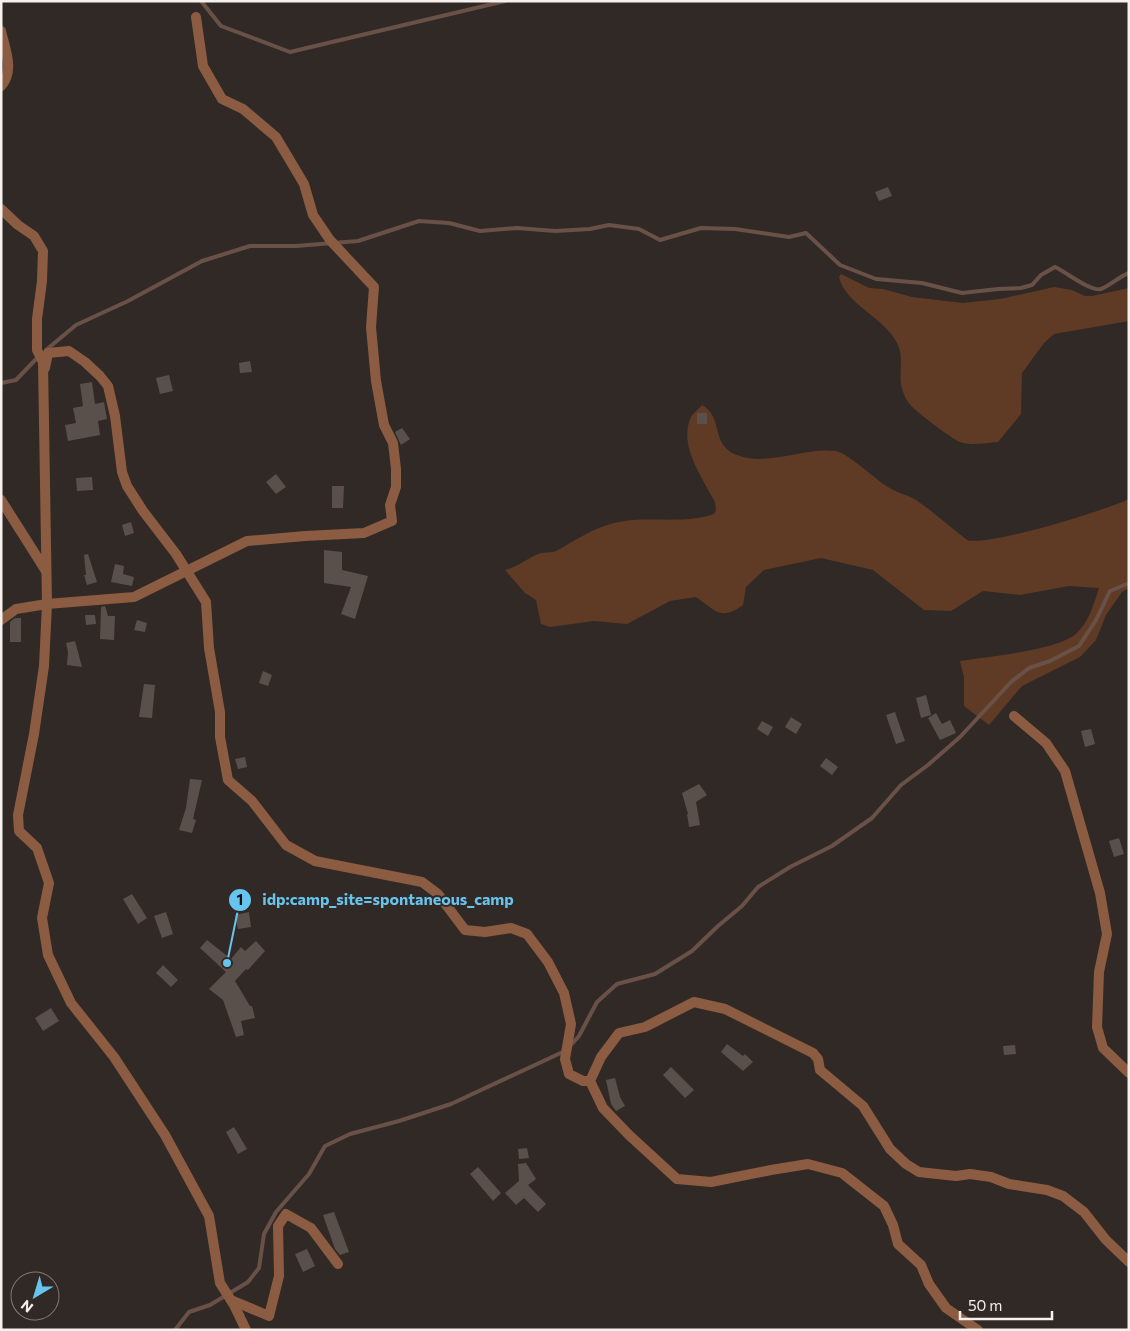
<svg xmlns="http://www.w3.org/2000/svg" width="1130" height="1331" font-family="Commissioner,sans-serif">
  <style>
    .green { fill: #5f3a25 }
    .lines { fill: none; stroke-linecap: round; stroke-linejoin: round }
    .stream { stroke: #695147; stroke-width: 4 }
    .building { fill: #59504b }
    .minor { stroke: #8b5c42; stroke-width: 10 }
    .leader { fill: none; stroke: #66c4ef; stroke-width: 2 }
    .callout-dot { fill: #66c4ef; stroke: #312925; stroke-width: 2 }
    .mark-label { font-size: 15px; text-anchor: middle; font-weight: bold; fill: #111 }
    .callout-label { font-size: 16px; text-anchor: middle; font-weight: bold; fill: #66c4ef; stroke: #312925; stroke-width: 4; stroke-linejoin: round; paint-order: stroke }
  </style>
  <rect width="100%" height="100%" fill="#312925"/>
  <g class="green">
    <path d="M841,274L869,288L883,289L912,297L963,303L1000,299L1054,287L1072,290L1085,296H1092L1129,288V321L1054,334L1044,343L1022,373L1021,414L998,442C986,443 972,446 960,442C952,439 913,410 908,402C905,398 902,390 901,384C899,370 904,356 897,343C885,318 845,304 839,277Z"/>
    <path d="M702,405C724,417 710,445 737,455C767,467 804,447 835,451C847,452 876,480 888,487C897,493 908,495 916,500C934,512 950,527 967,540C988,547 1106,510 1129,499V588L1122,592L1106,615L1096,640L1080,657L1022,686L989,725L964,706V677L960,661C986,657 1060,650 1077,633C1089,621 1094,604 1099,588L1069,586L1020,595L983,591L951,611L924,610L873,570L821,558L764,570L746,587L743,605C721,621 716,611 696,597L670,601L627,624L594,621L550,627L541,624L536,600L525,593L505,570C517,567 525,560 536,555C543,551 552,554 558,550C575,540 594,528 614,523C646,515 682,525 714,514L716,510L715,502C702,477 678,445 691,417C693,413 699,409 702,405Z"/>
  </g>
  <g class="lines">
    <g class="stream">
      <path d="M201,1L221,26L290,52L505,1"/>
      <path d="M46,350L76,325L128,301L202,261L250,246H296L358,241L419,221L449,223L480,231L517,228L555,231L590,229L609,225L639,229L660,240L701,228L735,229L789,237L806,233L840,265L876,279L922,283L962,293L998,289L1021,288L1032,285L1041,275L1055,267C1066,272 1091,292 1101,289C1108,287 1120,276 1129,273"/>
      <path d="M1,383L16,380L39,356"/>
      <path d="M570,1046L579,1036L597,1002L617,984L655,974L692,951L718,926L742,906L758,887L790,867L832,846L872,818L901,785L928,765L960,737L1011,682L1029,668L1050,661L1079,646L1096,620L1110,591L1129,583"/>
      <path d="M175,1330L189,1312L210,1305L248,1282L259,1268L264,1234L276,1212L309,1174L325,1146L350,1134L399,1121L451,1104L565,1051"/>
    </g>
  </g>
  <g class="building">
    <path d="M888,187L892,196L879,201L875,192Z"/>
    <path d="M250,361L252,372L240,373L239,363Z"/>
    <path d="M169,375L173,391L160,394L156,378Z"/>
    <path d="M92,382L95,404L104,402L107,419L98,421L100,435L68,441L65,425L76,423L73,408L83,406L80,384Z"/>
    <rect x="697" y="413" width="10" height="11"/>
    <path d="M402,428L410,439L401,445L395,432Z"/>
    <path d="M276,474L286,487L276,494L266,482Z"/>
    <path d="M92,477L93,490L77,491L76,478Z"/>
    <path d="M332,486H344L343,508H332Z"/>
    <path d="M131,522L134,533L125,536L122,525Z"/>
    <path d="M324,550L342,552V570L368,576L355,619L341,614L351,587L324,583Z"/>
    <path d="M88,554L97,582L87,585L84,575H86L84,555Z"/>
    <path d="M115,564L124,566L123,574L134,577L132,586L111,582Z"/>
    <path d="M105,606L108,616H115L114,640L100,639L101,607Z"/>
    <path d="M85,615H95L96,624L86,625Z"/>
    <path d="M15,618H21V642H10V622Z"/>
    <path d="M137,620L147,623L145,632L134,630Z"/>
    <path d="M75,641L82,667L67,665L68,652L66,643Z"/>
    <path d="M263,671L272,675L268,686L259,683Z"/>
    <path d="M144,684L155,685L152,718L139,717Z"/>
    <path d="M926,695L931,715L921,718L916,698Z"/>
    <path d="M895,712L905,741L896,744L886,715Z"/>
    <path d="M936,713L942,724L950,720L956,733L940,740L928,718Z"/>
    <path d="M791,717L802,724L796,734L785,727Z"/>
    <path d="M762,721L773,727L768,736L757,729Z"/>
    <path d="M1091,729L1095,744L1085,747L1081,731Z"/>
    <path d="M245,757L247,767L238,769L235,759Z"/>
    <path d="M826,758L838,767L832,775L820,766Z"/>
    <path d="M190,779L202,780L193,819L196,820L192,833L179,830L186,808Z"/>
    <path d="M699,784L707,795L696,802L700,825L689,827L687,814H688L682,793Z"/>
    <path d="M1119,838L1124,854L1114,857L1109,841Z"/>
    <path d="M132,894L147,918L138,924L123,899Z"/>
    <path d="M166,912L173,934L162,938L154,916Z"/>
    <path d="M249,912L251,927L238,929L235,915Z"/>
    <path d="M207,940L231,959L241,947L245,951L256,941L265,951L248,970L246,969L235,981L250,1006H252L255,1018L241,1021L244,1035L236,1037L223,1000L209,989L226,972L200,948Z"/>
    <path d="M163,965L178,980L171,987L156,973Z"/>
    <path d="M51,1008L59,1021L43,1031L35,1018Z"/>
    <path d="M727,1044L743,1056L745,1054L753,1062L743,1071L721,1052Z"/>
    <path d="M1015,1045L1016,1054L1004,1055L1003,1046Z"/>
    <path d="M671,1067L694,1090L685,1098L663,1075Z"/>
    <path d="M615,1078L620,1097L625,1106L616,1111L611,1104L606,1080Z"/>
    <path d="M234,1127L247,1149L238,1154L226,1132Z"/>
    <path d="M527,1148L529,1158L519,1159L518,1149Z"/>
    <path d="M526,1163L536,1179L528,1185L546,1204L538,1212L524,1198L516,1205L505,1193L519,1181L518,1164Z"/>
    <path d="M478,1167L501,1193L493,1201L470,1174Z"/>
    <path d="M334,1212L349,1252L340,1255L335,1249L323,1215Z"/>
    <path d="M307,1249L315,1266L303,1272L295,1254Z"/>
  </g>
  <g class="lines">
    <g class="minor">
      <path d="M1,31C5,49 15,71 1,86"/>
      <path d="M1,209L18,225L34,236L43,251L42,281L37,319V350L43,362L47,604L44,666L34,734L18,815L19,831L37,848L49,883L42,918L48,955L71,1003L114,1057L165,1135L209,1216L220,1283L234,1305L246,1330"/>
      <path d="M45,368L48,353L69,351L85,362L100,376L108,386L115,416L122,472L127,486L143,511L176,554L206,602L209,648L220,712V737L228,780L252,801L286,845L315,861L422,882L438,894L465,930L485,932L511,928L527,934L548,962L564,993L571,1024L565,1059L569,1074L583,1081H590"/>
      <path d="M1,500L46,571"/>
      <path d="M1,620L16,609L47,604L134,597L247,541L305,536L364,533L392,521L390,505L396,487V469L393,443L384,425L376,381L371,327L374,287L330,240L313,215L304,184L276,137L243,109L222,99L203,66L196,17"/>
      <path d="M1014,716L1046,743L1065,771L1100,893L1107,934L1099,972L1097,1027L1103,1048L1129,1073"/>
      <path d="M231,1300L269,1316L279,1276L278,1226L286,1214L311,1228L338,1264"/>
      <path d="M978,1330L946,1308L929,1284L921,1265L898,1244L893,1225L884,1206L842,1173L808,1164L771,1170L711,1182L677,1179L629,1135L603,1108L590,1081L601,1057L619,1033L645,1027L694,1002L725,1009L813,1053L818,1059L820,1070L863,1106L890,1149L906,1164L919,1172L956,1176L970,1174L991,1177L1009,1184L1047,1190L1063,1196L1084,1212L1106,1240L1129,1262"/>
    </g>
  </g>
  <path class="leader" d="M227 963L240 900"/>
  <g class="callout-dot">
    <circle cx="227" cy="963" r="5"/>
    <circle cx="240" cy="900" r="12"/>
  </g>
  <g class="mark-label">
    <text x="240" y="905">1</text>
  </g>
  <g class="callout-label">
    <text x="388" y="905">idp:camp_site=spontaneous_camp</text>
  </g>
  <rect width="1130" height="1331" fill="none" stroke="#f6f1ee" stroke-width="5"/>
  <g transform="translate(35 1296) rotate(218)"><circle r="24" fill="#312925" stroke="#807975"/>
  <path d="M0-4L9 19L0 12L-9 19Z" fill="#66c4ef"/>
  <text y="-8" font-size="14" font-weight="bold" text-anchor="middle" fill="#f6f1ee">N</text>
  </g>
  <path d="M960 1311v8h92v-8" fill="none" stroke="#f6f1ee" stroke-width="2.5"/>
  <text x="968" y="1311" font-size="15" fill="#f6f1ee" stroke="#312925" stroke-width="4" paint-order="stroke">50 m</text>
</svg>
